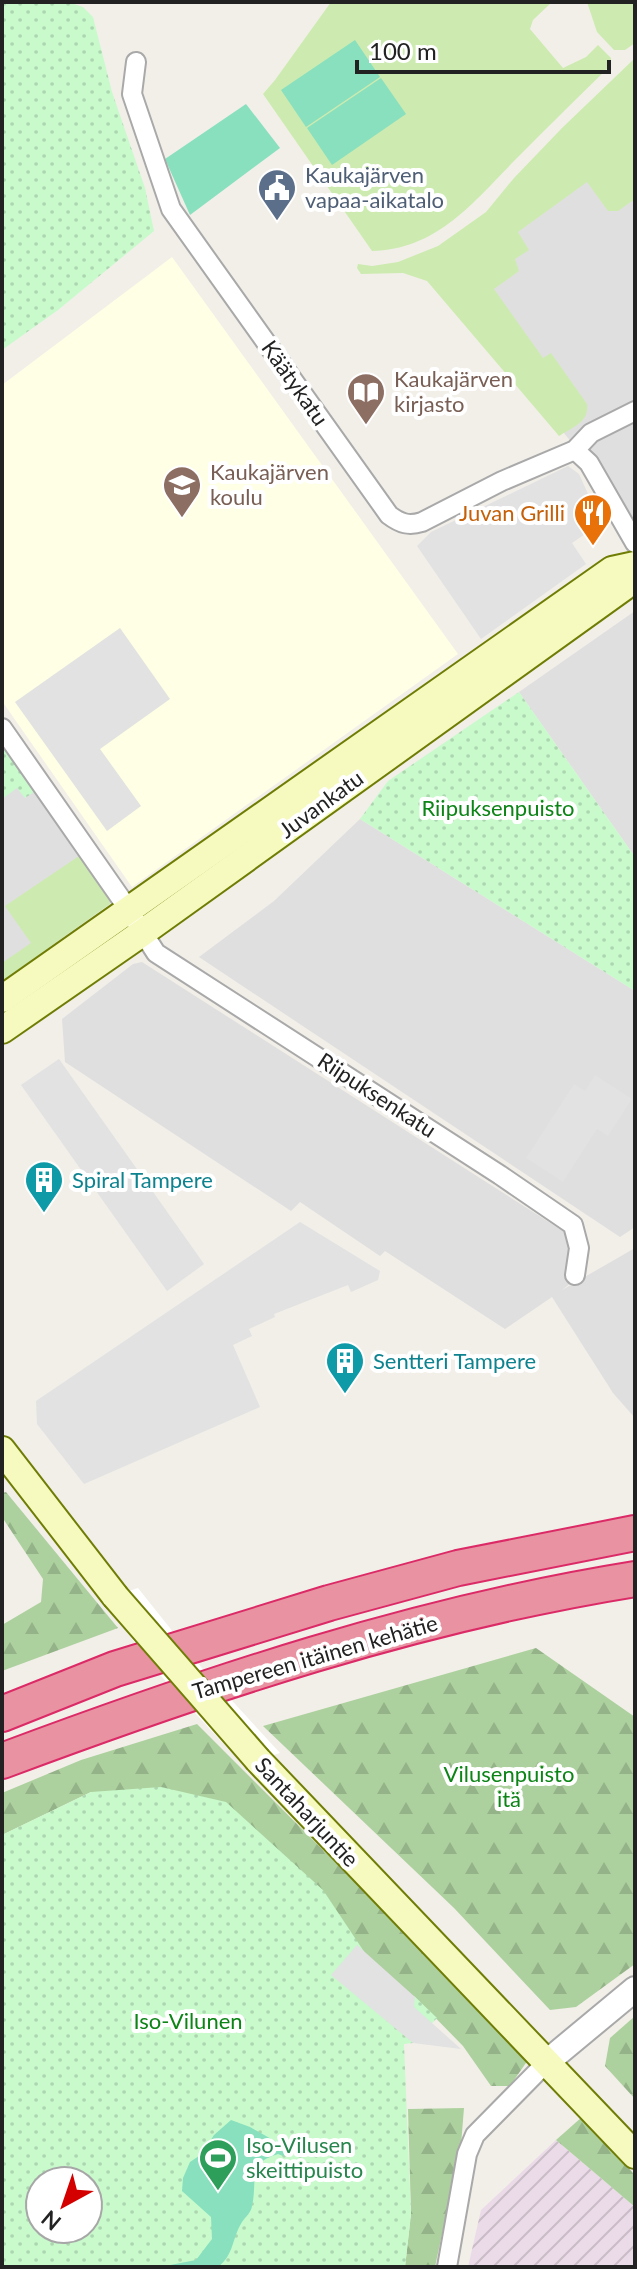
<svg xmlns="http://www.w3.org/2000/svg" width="637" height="2269" font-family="Lato,sans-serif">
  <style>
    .residential { fill: #e0dfdf }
    .industrial { fill: url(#industrial-furrows) }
    .education { fill: #ffffe5 }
    .grass { fill: #cdebb0 }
    .forest { fill: url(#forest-firs) }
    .park { fill: url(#park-dots); fill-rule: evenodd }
    .pitch { fill: #88e0be }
    .parking { fill: #e2e2e2 }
    .pier { fill: #fff }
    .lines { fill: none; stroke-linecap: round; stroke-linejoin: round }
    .minor-casing { stroke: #a9a9a9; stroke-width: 22 }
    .tertiary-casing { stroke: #a9a9a9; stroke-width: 28 }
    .secondary-casing { stroke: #707d05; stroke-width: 30 }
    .motorway-casing { stroke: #dc2a67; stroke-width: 38 }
    .minor { stroke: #fff; stroke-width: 18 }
    .tertiary { stroke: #fff; stroke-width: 24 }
    .secondary { stroke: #f7fabf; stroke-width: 26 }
    .motorway { stroke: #e892a2; stroke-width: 34 }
    .secondary-bridge-casing { stroke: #707d05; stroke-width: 30; stroke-linecap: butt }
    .secondary-bridge { stroke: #f7fabf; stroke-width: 26 }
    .labels { text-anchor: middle; stroke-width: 8; stroke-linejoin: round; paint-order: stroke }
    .service-label { font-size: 22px; fill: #4e5e75; stroke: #fff; text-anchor: start }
    .education-label { font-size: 22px; fill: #785e54; stroke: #fff; text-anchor: start }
    .street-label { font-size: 22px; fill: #222; stroke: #fff }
    .food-label { font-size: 22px; fill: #c56008; stroke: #fff; text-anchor: end }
    .park-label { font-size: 22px; fill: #0c8416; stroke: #fff }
    .culture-label { font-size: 22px; fill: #0d838f; stroke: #fff; text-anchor: start }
    .leisure-label { font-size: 22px; fill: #27864d; stroke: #fff; text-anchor: start }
  </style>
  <defs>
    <pattern id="industrial-furrows" width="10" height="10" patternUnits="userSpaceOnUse" patternTransform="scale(2)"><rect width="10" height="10" fill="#ebdbe8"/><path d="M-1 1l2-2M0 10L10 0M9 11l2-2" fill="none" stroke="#c9bcc7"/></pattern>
    <pattern id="forest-firs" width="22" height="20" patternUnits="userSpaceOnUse" patternTransform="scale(2)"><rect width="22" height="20" fill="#add19e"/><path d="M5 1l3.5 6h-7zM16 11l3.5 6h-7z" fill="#95b388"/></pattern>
    <pattern id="park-dots" width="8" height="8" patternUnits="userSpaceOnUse" patternTransform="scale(2)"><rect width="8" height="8" fill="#c8facc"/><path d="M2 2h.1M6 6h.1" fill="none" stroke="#acd6af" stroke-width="1.8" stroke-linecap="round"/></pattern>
  </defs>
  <rect width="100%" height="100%" fill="#f2efe9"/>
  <g class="residential">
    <path d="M635,138V520L488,340L479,241Z"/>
    <path d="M635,611V857L519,692Z"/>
    <path d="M2,746L112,902L2,979Z"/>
    <path d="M360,819L635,991V1227L620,1237L199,957L274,901Z"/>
    <path d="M142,962L566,1233L570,1244L572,1282L562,1290L635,1248V1418L613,1393L552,1297L505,1329L385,1251L380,1256L300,1202L291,1211L65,1062L62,1019L133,964Z"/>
  </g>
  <path class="industrial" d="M556,2140L635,2207V2267H468L481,2210Z"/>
  <path class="education" d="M172,257L458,654L132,887L2,701V385Z"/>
  <g class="grass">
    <path d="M331,2H552L533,20L530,29L563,68L586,57L598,45L611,58L610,66C579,96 548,127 518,157C474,201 439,249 372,251L263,94L275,80Z"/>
    <path d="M587,2H635V43L625,50H614L597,32Z"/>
    <path d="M635,58V199L618,211H608L587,182L518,232L529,250L515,259L519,271L494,289L543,358L551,353L587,404C590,422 571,428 559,436L427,281L403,273L361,274L357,268L358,264L372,266L398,262L438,246L486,212L514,178L562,128Z"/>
    <path d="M79,856L108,896L110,904L2,981V963L31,943L5,906Z"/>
  </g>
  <g class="forest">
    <path d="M6,1492L118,1628L2,1671V1625L41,1602L43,1579L2,1517V1493Z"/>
    <path d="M536,1648L635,1717V1964L576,2007L550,2010L454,1908L263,1726Z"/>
    <path d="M197,1724L530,2057L510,2086H491L463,2046L415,1997L91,1792L2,1835V1793L81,1760Z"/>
    <path d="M635,2016V2099L605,2066L610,2038Z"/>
    <path d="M464,2108L461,2145L435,2267H405L411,2214L408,2109Z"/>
    <path d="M582,2117L635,2175V2207L556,2140Z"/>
  </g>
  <g class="park">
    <path d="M2,2H68L83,7L93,17L112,92L145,188L154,231L58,310L2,350Z"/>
    <path d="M519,692L635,857V991L360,819L388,781Z"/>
    <path d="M2,746L34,792L25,798L17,788L2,799Z"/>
    <path d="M161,1787L226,1802L323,1890L375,1968L415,1997L437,2018L413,2043L404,2044L411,2214L405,2267H2V1835L91,1792ZM40,2181H88V2229H40Z"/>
  </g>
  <g class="pitch">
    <path d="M355,40L380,77L306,127L281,90Z"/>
    <path d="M381,78L406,114L332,165L307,128Z"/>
    <path d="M246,104L280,148L190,215L165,159Z"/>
    <path d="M231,2120L250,2127L289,2149L283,2156L278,2154C246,2163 258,2181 252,2206C251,2213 246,2216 242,2222C232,2238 234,2255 218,2267H160L196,2260L212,2239L211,2217L182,2191L183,2178L190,2162L202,2154L214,2135Z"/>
  </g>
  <g class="parking">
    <path d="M568,466L579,474L601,523L572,543L586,564L481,639L417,546L431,532Z"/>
    <path d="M120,628L170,699L100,749L141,806L107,831L15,702Z"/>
    <path d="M59,1059L204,1264L167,1291L21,1085Z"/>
    <path d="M595,1075L632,1099L608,1136L597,1129L563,1182L526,1158L574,1084L585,1091Z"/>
    <path d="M300,1222L380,1271L378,1280L351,1292L348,1285L274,1314L275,1317L249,1329L252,1336L233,1345L260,1407L84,1484L37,1424L36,1401Z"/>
    <path d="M357,1945L415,1997L414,2007L461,2049L413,2043L331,1975Z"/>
  </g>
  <path class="pier" d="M138,1588L201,1667L280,1753L243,1765L162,1677L101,1600Z"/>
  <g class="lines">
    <defs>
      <g id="minor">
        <path d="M136,62L132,94L171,209L389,515C401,524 409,526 422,522L502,481L575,450L591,433L635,411"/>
        <path d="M575,450L589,463L635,543"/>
        <path d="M2,728L122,900L156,953L500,1175L573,1225L579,1248L575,1275"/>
        <path d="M447,2267L467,2154L475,2135L547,2062"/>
      </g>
      <path id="tertiary" d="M547,2062L635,1989"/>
      <g id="secondary">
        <path d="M2,999L612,570L635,565"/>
        <path d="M2,1030L142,933L624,587L635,571"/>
        <path d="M2,1450L115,1596"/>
        <path d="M258,1760L635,2155"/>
      </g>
      <g id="motorway">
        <path d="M2,1714L115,1669L329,1603L458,1568L635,1533"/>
        <path d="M2,1761C208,1684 417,1614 635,1579"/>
      </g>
    </defs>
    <use href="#minor" class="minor-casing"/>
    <use href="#tertiary" class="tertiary-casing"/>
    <use href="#secondary" class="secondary-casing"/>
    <use href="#motorway" class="motorway-casing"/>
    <use href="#minor" class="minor"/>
    <use href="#tertiary" class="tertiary"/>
    <use href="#secondary" class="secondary"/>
    <use href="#motorway" class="motorway"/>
    <defs>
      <path id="secondary-bridge" d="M115,1596L258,1760"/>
    </defs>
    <use href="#secondary-bridge" class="secondary-bridge-casing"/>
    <use href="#secondary-bridge" class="secondary-bridge"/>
  </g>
  <defs>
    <symbol id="civic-pin" viewBox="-11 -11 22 30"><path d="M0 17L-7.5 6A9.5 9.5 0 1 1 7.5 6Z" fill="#5c6f8a" stroke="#fff"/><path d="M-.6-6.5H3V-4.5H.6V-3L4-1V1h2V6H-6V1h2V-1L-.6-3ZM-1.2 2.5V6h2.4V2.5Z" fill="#fff"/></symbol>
    <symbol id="library-pin" viewBox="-11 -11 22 30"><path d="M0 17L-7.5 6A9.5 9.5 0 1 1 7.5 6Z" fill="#8d6e63" stroke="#fff"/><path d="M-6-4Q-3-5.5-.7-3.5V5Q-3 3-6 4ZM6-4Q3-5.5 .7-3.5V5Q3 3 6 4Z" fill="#fff"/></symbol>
    <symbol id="school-pin" viewBox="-11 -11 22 30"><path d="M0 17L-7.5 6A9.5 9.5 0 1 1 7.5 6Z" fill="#8d6e63" stroke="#fff"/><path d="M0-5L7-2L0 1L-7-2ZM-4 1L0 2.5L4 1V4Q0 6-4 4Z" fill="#fff"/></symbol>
    <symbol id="restaurant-pin" viewBox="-11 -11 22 30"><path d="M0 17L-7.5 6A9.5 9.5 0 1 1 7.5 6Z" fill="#e8710a" stroke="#fff"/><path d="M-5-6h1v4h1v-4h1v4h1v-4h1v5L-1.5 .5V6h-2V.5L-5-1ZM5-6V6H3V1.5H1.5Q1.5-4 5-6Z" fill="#fff"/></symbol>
    <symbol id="building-pin" viewBox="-11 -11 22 30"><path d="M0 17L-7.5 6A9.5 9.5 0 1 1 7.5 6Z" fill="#0f9aa8" stroke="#fff"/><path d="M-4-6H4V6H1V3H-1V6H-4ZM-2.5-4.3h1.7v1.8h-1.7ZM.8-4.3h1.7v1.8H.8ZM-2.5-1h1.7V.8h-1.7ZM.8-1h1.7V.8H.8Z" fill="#fff"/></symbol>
    <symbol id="stadium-pin" viewBox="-11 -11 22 30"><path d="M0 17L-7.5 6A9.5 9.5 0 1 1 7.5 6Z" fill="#2e9e5b" stroke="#fff"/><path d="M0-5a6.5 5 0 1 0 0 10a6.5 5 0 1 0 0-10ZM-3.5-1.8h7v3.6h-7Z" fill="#fff"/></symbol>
  </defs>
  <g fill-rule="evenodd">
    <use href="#civic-pin" x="255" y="166" width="44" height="60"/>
    <use href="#library-pin" x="344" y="370" width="44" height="60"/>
    <use href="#school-pin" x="160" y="463" width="44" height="60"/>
    <use href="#restaurant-pin" x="571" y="491" width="44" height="60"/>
    <use href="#building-pin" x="22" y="1158" width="44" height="60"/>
    <use href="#building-pin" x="323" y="1339" width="44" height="60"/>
    <use href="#stadium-pin" x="196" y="2136" width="44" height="60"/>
  </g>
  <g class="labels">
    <g class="service-label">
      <text x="305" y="183">Kaukajärven<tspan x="305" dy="25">vapaa-aikatalo</tspan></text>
    </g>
    <g class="education-label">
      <text x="394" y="387">Kaukajärven<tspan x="394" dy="25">kirjasto</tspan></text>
      <text x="210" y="480">Kaukajärven<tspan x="210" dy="25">koulu</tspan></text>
    </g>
    <g class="street-label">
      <text transform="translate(295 383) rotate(55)" y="8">Käätykatu</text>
      <text transform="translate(321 804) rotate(-36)" y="8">Juvankatu</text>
      <text transform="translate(377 1095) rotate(33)" y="8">Riipuksenkatu</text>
      <text transform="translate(315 1657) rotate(-16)" y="8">Tampereen itäinen kehätie</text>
      <text transform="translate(307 1812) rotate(47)" y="8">Santaharjuntie</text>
    </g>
    <g class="food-label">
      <text x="565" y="521">Juvan Grilli</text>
    </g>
    <g class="park-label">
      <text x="498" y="816">Riipuksenpuisto</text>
      <text x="509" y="1782">Vilusenpuisto<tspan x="509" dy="25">itä</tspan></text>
      <text x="188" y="2029">Iso-Vilunen</text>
    </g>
    <g class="culture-label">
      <text x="72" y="1188">Spiral Tampere</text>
      <text x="373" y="1369">Sentteri Tampere</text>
    </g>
    <g class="leisure-label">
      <text x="246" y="2153">Iso-Vilusen<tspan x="246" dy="25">skeittipuisto</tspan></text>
    </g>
  </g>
  <rect width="637" height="2269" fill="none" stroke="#222222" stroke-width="8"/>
  <g transform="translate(64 2205) rotate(220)"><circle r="38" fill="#ffffff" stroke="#a7a7a7" stroke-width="2"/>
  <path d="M0-6L14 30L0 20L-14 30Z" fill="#d40000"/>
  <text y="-12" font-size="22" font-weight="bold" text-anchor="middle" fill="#222222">N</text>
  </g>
  <path d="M357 60v12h252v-12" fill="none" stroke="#222222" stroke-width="4"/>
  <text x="369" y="60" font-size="24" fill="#222222" stroke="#ffffff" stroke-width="6" paint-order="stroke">100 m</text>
</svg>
